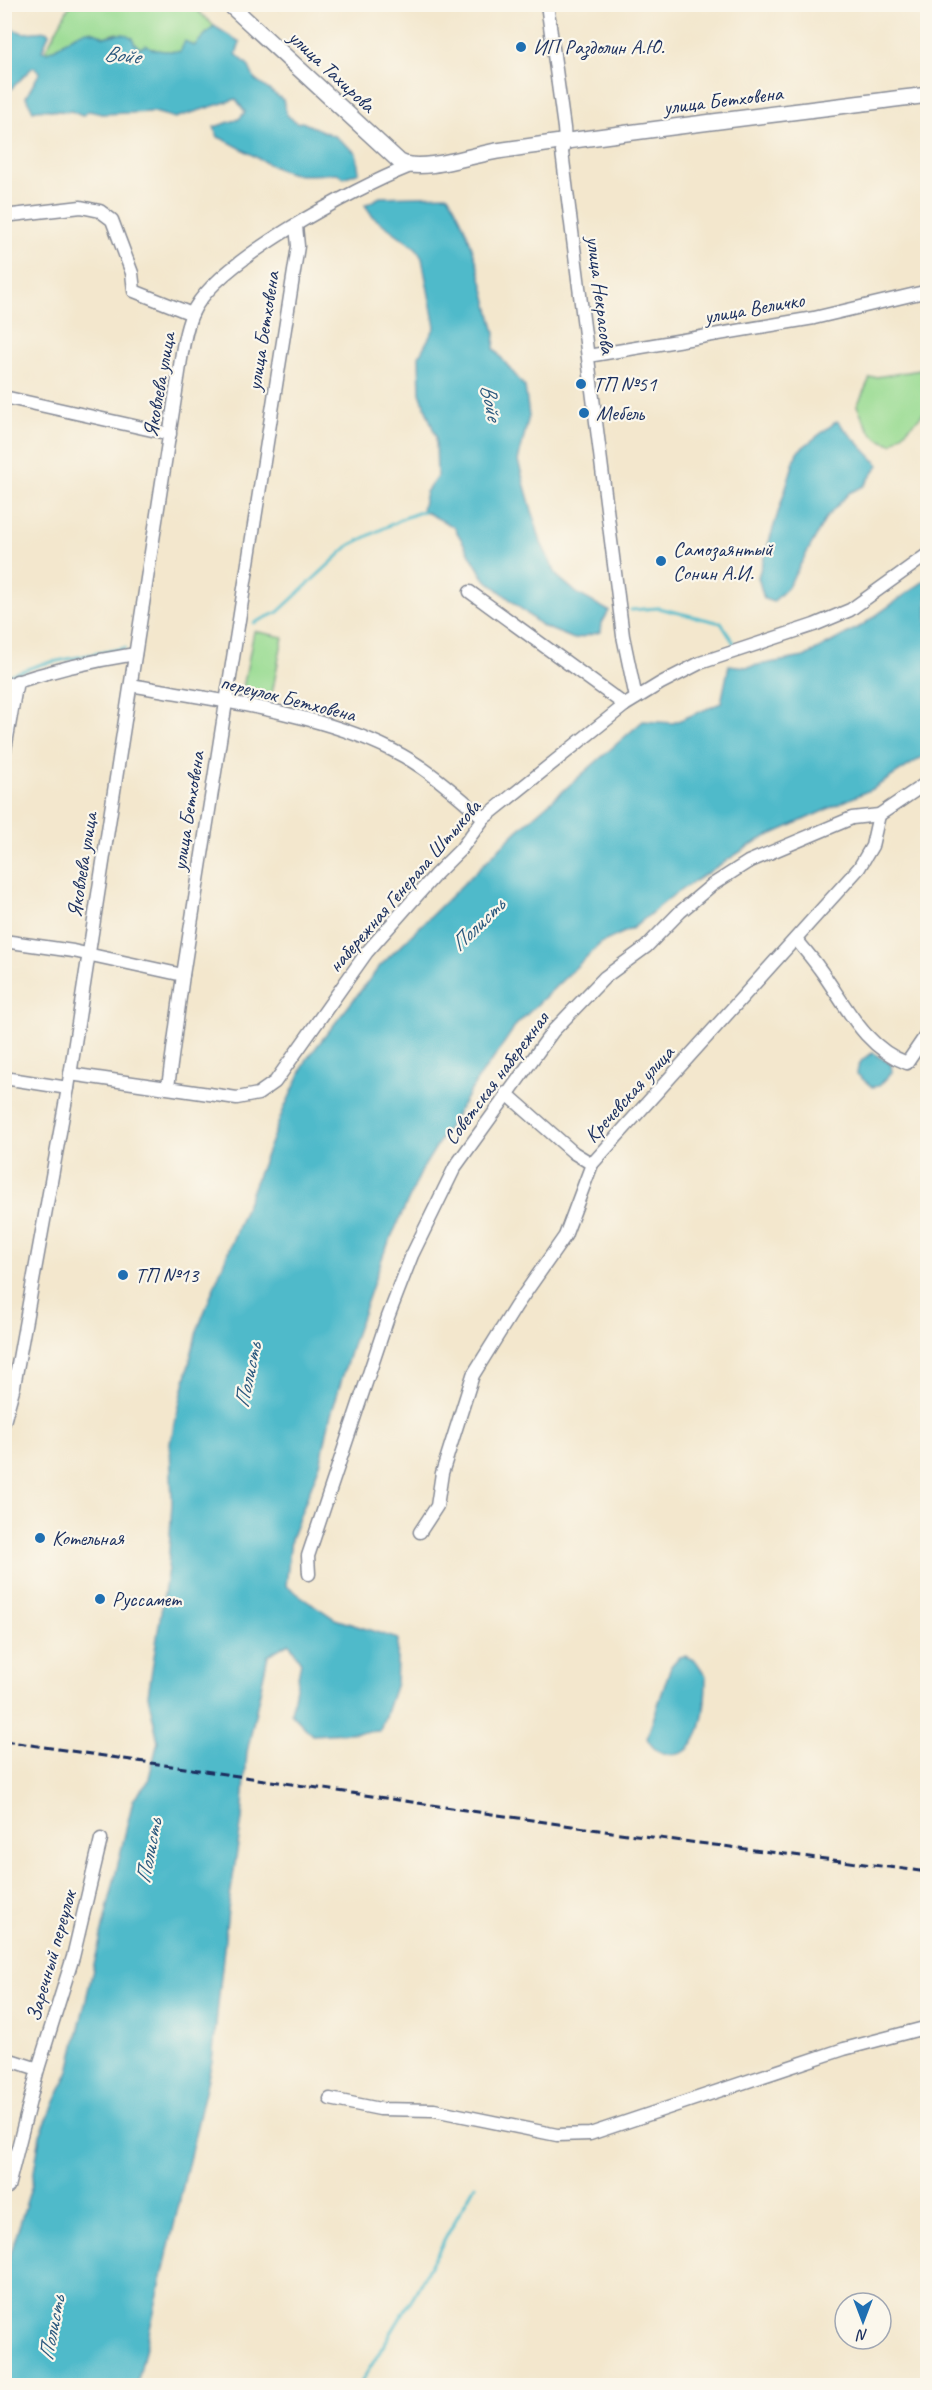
<svg xmlns="http://www.w3.org/2000/svg" width="932" height="2390" font-family="Caveat,sans-serif">
  <style>
    .green { fill: #99db92; stroke: #5a8578; stroke-width: 1.5 }
    .water { fill: #4fbaca; stroke: #357494; stroke-width: 1.5 }
    .lines { fill: none; stroke-linecap: round; stroke-linejoin: round }
    .stream { stroke: #4fbaca; stroke-width: 3 }
    .minor-casing { stroke: #878b96; stroke-width: 15 }
    .major-casing { stroke: #878b96; stroke-width: 18 }
    .minor { stroke: #fff; stroke-width: 12 }
    .major { stroke: #fff; stroke-width: 15 }
    .rail { stroke: #1b2f5e; stroke-width: 3; stroke-dasharray: 9 4.5; stroke-linecap: butt }
    .poi-dot { fill: #1f6fb2; stroke: #fbf7ec; stroke-width: 2 }
    .labels { text-anchor: middle; stroke-width: 4.5; stroke-linejoin: round; paint-order: stroke }
    .poi-label { font-size: 21px; fill: #1b2f5e; stroke: #fbf7ec; text-anchor: start }
    .street-label { font-size: 21px; fill: #1b2f5e; stroke: #fbf7ec }
    .water-label { font-size: 22px; font-style: italic; fill: #2b597e; stroke: #fbf7ec }
  </style>
  <rect width="100%" height="100%" fill="#fbf7ec"/>
  <filter id="ink" filterUnits="userSpaceOnUse"><feTurbulence type="fractalNoise" baseFrequency=".0167" numOctaves="2"/><feDisplacementMap in="SourceGraphic" scale="12" xChannelSelector="R" yChannelSelector="G"/><feConvolveMatrix kernelMatrix="1 2 1 2 8 2 1 2 1" color-interpolation-filters="sRGB"/></filter>
  <filter id="wash" filterUnits="userSpaceOnUse"><feTurbulence type="fractalNoise" baseFrequency=".008" numOctaves="4" result="noise"/><feDisplacementMap in="SourceGraphic" scale="24" xChannelSelector="R" yChannelSelector="G"/><feGaussianBlur stdDeviation="1.35" result="paint"/><feColorMatrix in="noise" values="0 0 0 0 0 0 0 0 0 0 0 0 0 0 0 0 0 1.4 0 .05"/><feComposite in="paint" operator="in"/></filter>
  <g filter="url(#wash)">
    <rect width="100%" height="100%" fill="#f3e7cd"/>
    <g class="green">
      <path d="M70,5H192L214,26L194,47L180,52L140,49L117,33L104,37C79,20 69,45 47,52L45,51Z"/>
      <path d="M927,369V410L892,444C868,438 868,427 857,406L870,378Z"/>
      <path d="M254,631L283,637L271,699L242,693Z"/>
    </g>
    <g class="water">
      <path d="M5,26L23,33L47,31L49,34L42,51L47,52C69,45 79,20 104,37C116,35 122,31 133,38L134,43L140,48L146,45C155,53 169,50 180,52L185,41L194,46L214,26L240,42L236,54L248,65L255,80L283,100L287,115L297,123L302,122L336,137L356,153L359,172L344,178L337,173C327,174 305,176 295,174C268,169 244,147 218,137L214,127L239,119L245,112L236,99L175,118L154,112L102,114L89,111L82,116L71,111C58,114 46,106 33,111L26,97L40,72L33,67L5,95Z"/>
      <path d="M448,195C474,236 483,287 495,333L494,349L525,387L529,416L518,461L541,543L557,576L578,594L609,611L602,623L601,632L574,639L542,626L484,578L454,527L422,510L426,492L437,477L436,437L420,393L419,356L435,327L422,258L416,248L373,217L365,205L380,197Z"/>
      <path d="M837,421L879,465L864,486L849,493L826,518L788,587L773,602L764,599L758,577L797,452Z"/>
      <path d="M927,579V754L874,788L757,841L676,893L633,928L601,943L516,1025L494,1058L481,1074L423,1168L384,1253L354,1339L330,1418L321,1461L291,1539L286,1586L335,1619L398,1639L396,1683L380,1731L312,1735L291,1713L301,1662L289,1643L268,1655L247,1752L242,1819L228,1910L212,2061L137,2385H5V2272L32,2184L40,2135L69,2071L133,1800L148,1782L158,1741L148,1695L168,1568L172,1502L170,1443L197,1331L283,1111L307,1059L380,966L517,831L643,721L673,723L721,703L729,665L747,667L804,657L861,626Z"/>
      <path d="M873,1053L891,1064L892,1072L879,1086L872,1087L857,1074C858,1063 862,1058 873,1053Z"/>
      <path d="M685,1656L696,1661L706,1676C706,1700 704,1761 668,1754C657,1752 652,1748 647,1738L671,1666L679,1657Z"/>
    </g>
    <g class="lines">
      <g class="stream">
        <path d="M631,610L658,608L721,623L735,645"/>
        <path d="M254,623L278,612L350,545L404,518L426,510"/>
        <path d="M4,677L42,664L125,648"/>
        <path d="M359,2386L414,2295L475,2185"/>
      </g>
    </g>
  </g>
  <g filter="url(#ink)">
    <g class="lines">
      <defs>
        <g id="minor">
          <path d="M547,4L564,128L565,141L562,152L623,636L636,698"/>
          <path d="M4,216L81,207L100,211L112,220L132,273L134,291L192,314"/>
          <path d="M588,356L814,318L924,292"/>
          <path d="M4,397L170,434"/>
          <path d="M470,592L625,705"/>
          <path d="M131,685C214,700 317,712 392,750C427,767 455,794 484,818"/>
          <path d="M4,686C48,671 90,661 135,654"/>
          <path d="M4,755L17,681"/>
          <path d="M796,939C804,949 812,958 819,968C845,1003 863,1047 907,1063L928,1032"/>
          <path d="M4,941L73,951L183,975"/>
          <path d="M70,1074L237,1098L258,1094L275,1082L367,952L436,874L461,849L484,818L625,705L661,683L700,663L814,625L850,610L928,554"/>
          <path d="M4,1078L68,1088"/>
          <path d="M168,1087L183,975L298,246L296,226"/>
          <path d="M506,1093L574,1153L592,1164"/>
          <path d="M4,1422L14,1386L68,1088L177,385C181,362 183,335 192,314C214,262 356,188 408,167"/>
          <path d="M420,1532L437,1506L442,1473L473,1375L516,1306L565,1236L592,1164L859,868L872,846L879,815"/>
          <path d="M309,1574L308,1556L388,1317L412,1255L455,1167L553,1031L605,977L646,947L680,912L712,885L748,862L852,818L879,815L928,782"/>
          <path d="M4,2058L38,2069"/>
          <path d="M330,2099L380,2109L434,2110L557,2135L590,2134L844,2049L928,2027"/>
          <path d="M8,2187L38,2069L73,1957L101,1839"/>
        </g>
        <path id="major" d="M229,4L400,162C421,173 472,155 497,151C640,130 784,113 928,95"/>
      </defs>
      <use href="#minor" class="minor-casing"/>
      <use href="#major" class="major-casing"/>
      <use href="#minor" class="minor"/>
      <use href="#major" class="major"/>
      <path class="rail" d="M4,1741L612,1832L928,1872"/>
    </g>
  </g>
  <g class="poi-dot">
    <circle cx="521" cy="47" r="6"/>
    <circle cx="581" cy="384" r="6"/>
    <circle cx="584" cy="413" r="6"/>
    <circle cx="661" cy="561" r="6"/>
    <circle cx="123" cy="1275" r="6"/>
    <circle cx="40" cy="1538" r="6"/>
    <circle cx="100" cy="1599" r="6"/>
  </g>
  <g class="labels">
    <g class="poi-label">
      <text x="533" y="54">ИП Раздолин А.Ю.</text>
      <text x="593" y="391">ТП №51</text>
      <text x="596" y="420">Мебель</text>
      <text x="673" y="556">Самозаянтый<tspan x="673" dy="24">Сонин А.И.</tspan></text>
      <text x="135" y="1282">ТП №13</text>
      <text x="52" y="1545">Котельная</text>
      <text x="112" y="1606">Руссамет</text>
    </g>
    <g class="street-label">
      <text transform="translate(332 71) rotate(43)" y="7">улица Тахирова</text>
      <text transform="translate(723 100) rotate(-7)" y="7">улица Бетховена</text>
      <text transform="translate(601 295) rotate(83)" y="7">улица Некрасова</text>
      <text transform="translate(754 308) rotate(-10)" y="7">улица Величко</text>
      <text transform="translate(263 331) rotate(-81)" y="7">улица Бетховена</text>
      <text transform="translate(159 385) rotate(-80)" y="7">Яковлева улица</text>
      <text transform="translate(288 698) rotate(14)" y="7">переулок Бетховена</text>
      <text transform="translate(188 811) rotate(-81)" y="7">улица Бетховена</text>
      <text transform="translate(82 865) rotate(-81)" y="7">Яковлева улица</text>
      <text transform="translate(404 886) rotate(-49)" y="7">набережная Генерала Штыкова</text>
      <text transform="translate(496 1078) rotate(-53)" y="7">Советская набережная</text>
      <text transform="translate(629 1094) rotate(-48)" y="7">Кречевская улица</text>
      <text transform="translate(51 1956) rotate(-74)" y="7">Заречный переулок</text>
    </g>
    <g class="water-label">
      <text transform="translate(122 54) rotate(6)" y="8">Войе</text>
      <text transform="translate(492 402) rotate(79)" y="8">Войе</text>
      <text transform="translate(477 924) rotate(-44)" y="8">Полисть</text>
      <text transform="translate(247 1375) rotate(-78)" y="8">Полисть</text>
      <text transform="translate(148 1851) rotate(-79)" y="8">Полисть</text>
      <text transform="translate(51 2328) rotate(-79)" y="8">Полисть</text>
    </g>
  </g>
  <rect width="932" height="2390" fill="none" stroke="#fbf7ec" stroke-width="24"/>
  <g transform="translate(863 2321) rotate(180)"><circle r="28" fill="#fbf7ec" stroke="#a1a7b3" stroke-width="1.5"/>
  <path d="M0-4.5L10 22L0 15L-10 22Z" fill="#1f6fb2"/>
  <text y="-9" font-size="16" font-weight="bold" text-anchor="middle" fill="#1b2f5e">N</text>
  </g>
</svg>
